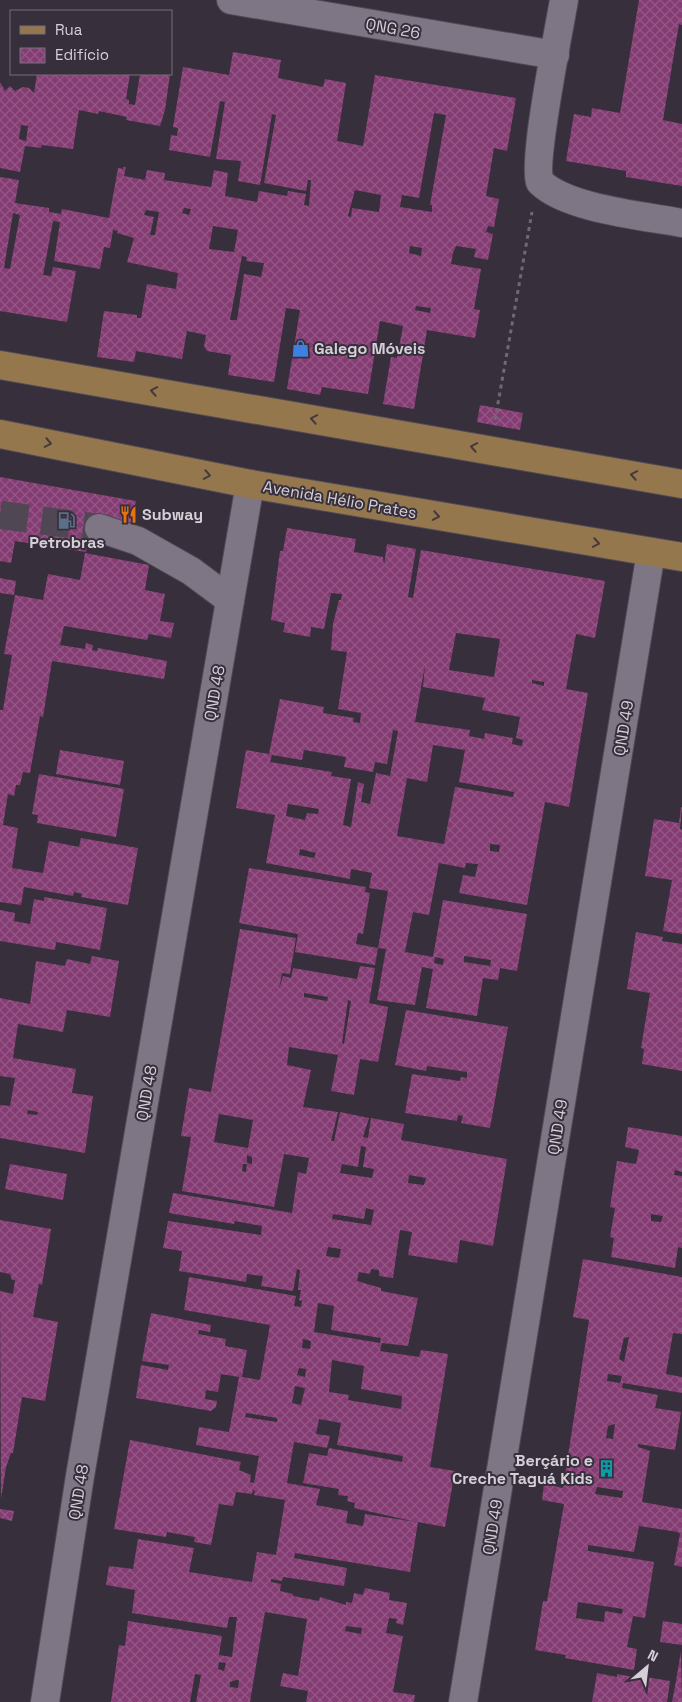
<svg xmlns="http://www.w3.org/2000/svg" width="682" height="1702" font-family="'Space Grotesk',sans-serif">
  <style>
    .building { fill: url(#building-cross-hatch); fill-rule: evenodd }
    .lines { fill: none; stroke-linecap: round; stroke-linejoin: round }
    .minor-tunnel { stroke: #4f4753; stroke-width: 28; stroke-dasharray: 28 14; stroke-linecap: butt }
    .minor-casing { stroke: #514b56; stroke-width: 30 }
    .major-casing { stroke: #514b56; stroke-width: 30 }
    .path { stroke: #6f6974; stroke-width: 3; stroke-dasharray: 4 4; stroke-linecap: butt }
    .minor { stroke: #7e7684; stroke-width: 28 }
    .major { stroke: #95774d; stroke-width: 28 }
    .oneway { stroke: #453a3f }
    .labels { text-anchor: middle; stroke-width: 4; stroke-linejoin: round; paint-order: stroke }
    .street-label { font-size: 16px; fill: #d5d0d8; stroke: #372f3c }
    .poi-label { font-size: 16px; font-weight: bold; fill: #d5d0d8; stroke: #372f3c; text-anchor: start }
  </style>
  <defs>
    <pattern id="building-cross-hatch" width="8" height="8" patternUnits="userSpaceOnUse" patternTransform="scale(1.25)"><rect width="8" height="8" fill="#843c73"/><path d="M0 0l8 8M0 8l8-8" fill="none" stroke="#945786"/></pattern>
  </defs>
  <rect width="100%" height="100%" fill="#372f3c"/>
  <g class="building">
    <path d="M639,0H682V25L679,24L663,120L682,124V186L626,177V171L566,161L574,114L591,117L592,108L620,113Z"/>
    <path d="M233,52L281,60L278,78L323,87L325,79L346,83L337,141L363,146L375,75L516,98L507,151L494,148L486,196L499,199L494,227L488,226L486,232L493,234L488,260L474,257L476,249L456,246L453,253L451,264L481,269L474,309L480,310L475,338L427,330L414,409L383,404L391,357L397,358L403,326L380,321L368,394L322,387L320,395L287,389L300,310L286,308L274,382L228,375L231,355L207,351L204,346L206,335L187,331L182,359L136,351L134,362L97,357L104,311L137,315V318H141L147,284L176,289L178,273L127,262L134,238L117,233L118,231L113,230L110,248L104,247L100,269L54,261L60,222L53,221L43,275L51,276L53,267L76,271L67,322L0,311V177L19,180L15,203L49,208V212L61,214L62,209L109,218L118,168L123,169V167H126L124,176L145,180L147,170L165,173L164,180L211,187L214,170L228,173L225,196L257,202L259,191L287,196L288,191L306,194L304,205L309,206L311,180H308L306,191L264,183L276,115L272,114L260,185L238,181L241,161L216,159L225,102L220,101L210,157L169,150L171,135L177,136L178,128L173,127L183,67L229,75ZM434,113L446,115L430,205H432V212L400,207L402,195L419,198ZM355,190L381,195L379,212L352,208L351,217L348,216ZM184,208L191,209L189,215L182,213ZM146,210L159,212L155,235H150L154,217L144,215ZM13,213L20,215L10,269L4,268ZM213,226L238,230L234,252L209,249ZM410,246L422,248L421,256L409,253ZM242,256L247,257L246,261L264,263L261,277L244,274L237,320H230ZM416,306L431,308L430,313L415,310Z"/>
    <path d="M37,74H130L126,99L129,100V104L135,105L140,74H170L165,110L160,126L126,120L127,117L99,111L98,114L79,110L73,149L42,145L41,148L25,146L20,172L0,168V82L5,91L10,86L15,91L23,87L29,88L34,93ZM21,125L28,126L26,141L19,139Z"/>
    <path d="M480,405L523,413L520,430L477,422Z"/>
    <path d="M0,477L136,501L129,547L88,540L86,552L15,541L11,563L0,561Z"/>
    <path d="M287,528L356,539L354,552L383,557L384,565L387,544L416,549L408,597L413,598L421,550L605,581L595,638L576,634L566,689L588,693L569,807L545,802L527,905L459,893L463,875L475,877L478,864L466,863L465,868L439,863L429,915L413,912L405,952L433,957L443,900L527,914L517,971L500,968L498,980L483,978L477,1016L426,1008L433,969L422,967L415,1005L377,1000L386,949L378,948L388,891L369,888L372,873L351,869L350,879L266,863L275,815L236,808L246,750L269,754L280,699L324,707L323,713L354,718L353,722L360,723L361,713L338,709L347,652L331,650L333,624L339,600H341L342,594L331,593L324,629L311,627L310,637L283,632L285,623L271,620L280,551H283ZM456,633L500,639L494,677L449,670ZM425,665L423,687L485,698L482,710L520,717L516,738L523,740L522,746L512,744L513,738L485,733L484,739L469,736L470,730L415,722ZM532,680L544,682V686L532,683ZM393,730L398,731L390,776L376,773L370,804L361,802L364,784L358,782L351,827L343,825L351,779L331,776L332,772L270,762L272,755L302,760L304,750L346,757L344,767L373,772L375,762L387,764ZM433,745L465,750L459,782L514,792L513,797L455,787L444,844L397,836L407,778L427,782ZM288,804L319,809L318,814L307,813L305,820L286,816ZM490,844L500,845L499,852L490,851ZM300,849L316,853L314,858L299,855ZM464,956L491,960L490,966L464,962ZM435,957L444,959L443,965L434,963Z"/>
    <path d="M85,553L149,565L145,590L165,594L160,621L174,623L171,638L149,634L147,640L64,626L60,645L85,649L86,643L93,645L92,650L97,651L98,648L167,661L164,679L52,661L43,717L40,716L30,773L23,772L20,785H16L14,796L8,794L3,825L18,828L12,868L43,873L49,841L79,847L81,838L138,848L128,905L81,897L82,894L74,892L73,896L24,887L21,905L0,902V710H3L12,655L4,654L15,595L43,600L48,574L80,580Z"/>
    <path d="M0,578L16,581L14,595L0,593Z"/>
    <path d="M60,750L124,761L120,785L56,774Z"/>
    <path d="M39,774L124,789L116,837L37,823L38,815L32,814Z"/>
    <path d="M681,807H682L680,829L682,830V934L663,931L672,880L645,876L654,819L679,823Z"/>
    <path d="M249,868L366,887L365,892L370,893L363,934L358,933L356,944L378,948L375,965L295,952L298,934L239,923Z"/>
    <path d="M44,897L107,908L100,950L56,942L55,950L0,941V910L15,913L14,921L30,924L34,899L44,901Z"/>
    <path d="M240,929L296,938L290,974L282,973L279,989L283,976L291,978L293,968L357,979L360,966L375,968L369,1003L388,1007L386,1020L378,1062L360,1059L354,1095L331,1091L338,1055L289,1047L287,1065L311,1070L303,1107L338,1112L331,1141H334L340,1112L369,1118L363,1137L368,1138L371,1118L404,1124L401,1140L507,1159L493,1246L460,1240L457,1263L408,1255L412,1232L400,1230L393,1278L379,1276V1270L371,1269L370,1274L359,1272L357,1281L381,1288V1291L418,1298L408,1346L382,1343L380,1351L419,1357L421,1350L448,1354L430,1467L455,1471L445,1527L418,1522L410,1572L295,1553L294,1558L347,1568L344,1586L283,1577L282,1581L271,1579V1582L281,1584L280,1591L293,1594V1596L319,1601L320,1597L346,1605V1602L352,1603L354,1593L363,1595L365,1588L390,1593L389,1600L407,1603L403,1625L396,1623L397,1619L389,1618L386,1633L403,1636L393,1692L415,1695L414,1702H306L308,1691L280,1686L283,1673L298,1676L307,1619L265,1612L250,1702H196L201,1675L195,1674L190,1702H111L119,1645L125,1646L128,1621L222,1636L219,1655L232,1657L237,1617H229L227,1628L132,1613L135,1590L106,1585L109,1566L133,1569L138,1539L194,1548L189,1572L252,1582L257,1552L276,1555L285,1500L254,1495L255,1491L253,1490L252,1494L236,1492L233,1506L219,1504L211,1545L194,1542L195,1537L167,1532L166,1537L114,1529L130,1440L241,1462L239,1470L251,1475L250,1482L254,1483L259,1456L196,1445L199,1427L229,1432L239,1377L221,1374L218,1392L206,1390L205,1399L217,1401L216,1407L211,1411L136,1398L141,1365L168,1370L169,1365L142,1361L151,1313L211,1325L210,1332L199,1330L198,1334L226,1339L225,1346L247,1350L242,1377L260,1380L270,1325L184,1310L189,1277L296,1296L294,1306L301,1307L302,1301L299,1300L301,1290H298L300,1270L297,1269L293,1291L261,1286L263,1276L247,1274L246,1282L179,1271L182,1251L163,1248L168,1221L261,1235L262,1226L235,1221L234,1224L169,1213L173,1193L292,1213L298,1172L306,1174L309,1158L284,1154L274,1207L182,1191L191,1137L181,1136L189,1088L211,1092ZM304,993L328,997L327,1001L304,997ZM348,1000L351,1001L344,1044L342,1043ZM219,1114L253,1120L248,1148L214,1142ZM361,1146L366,1147L363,1167L374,1169L372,1178L340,1173L342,1164L358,1167ZM247,1155L252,1157V1164L247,1163L246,1172L242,1171L243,1164H247ZM409,1175L426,1178L424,1185L408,1183ZM366,1208L374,1210L371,1225L332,1219L333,1214L364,1219ZM328,1247L341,1249L339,1258L326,1256ZM318,1303L334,1306L331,1330L381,1338L380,1343L314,1332ZM303,1339L311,1341L310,1349L302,1348ZM332,1360L364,1366L361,1389L402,1396L401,1409L348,1400L349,1395L329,1392ZM299,1368L306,1369L305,1377L297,1375ZM295,1386L305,1388L301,1405L292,1403ZM246,1413L277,1418V1422L245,1417ZM319,1419L341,1423L337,1445L403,1456L402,1462L329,1448L327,1456L309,1453L303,1483L339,1489L338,1495L348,1496L347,1501L355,1503L354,1508L416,1522L365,1514L363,1526L346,1523L348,1511L316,1505L320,1489L287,1483L294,1442L327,1448L330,1436L316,1434ZM346,1626L362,1628L361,1634L345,1631ZM219,1662L226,1663L224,1671L218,1669ZM236,1680H239L238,1688L230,1687V1682Z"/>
    <path d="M636,932L663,937L662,941L682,944V1071L642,1064L644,1049L641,1048L650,993L627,989Z"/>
    <path d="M92,956L119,961L110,1017L67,1010L63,1032L18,1024L13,1058L76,1069L72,1093L93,1096L85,1153L0,1138V1105L10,1106L15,1078L0,1076V998L30,1004L36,961L65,966L67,959L90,964ZM28,1110L38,1112L37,1115L27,1114Z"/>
    <path d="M406,1010L508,1027L490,1128L461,1123L463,1116L458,1115L457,1121L405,1113L412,1074L460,1081L461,1077L467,1078V1072L427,1066L426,1071L395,1065Z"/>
    <path d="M628,1127L682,1136V1172L675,1170L674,1175L682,1176V1248L678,1247L675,1268L611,1257L614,1238L610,1237L615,1208L610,1207L617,1161L636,1164L639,1150L625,1147ZM651,1214L663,1216L661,1222L651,1221Z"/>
    <path d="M10,1164L67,1174L63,1200L5,1189Z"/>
    <path d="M0,1220L51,1229L42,1285L39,1284L33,1317L58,1322L45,1401L22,1397L13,1453H11L6,1467L1,1499L0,1291L13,1294L15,1280H12L10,1274L0,1272Z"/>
    <path d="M583,1259L682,1277V1334L673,1333L666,1374L682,1377V1393L623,1383L622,1388L658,1395L655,1408L681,1412L675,1450L638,1444V1447L650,1451L642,1502L682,1509V1567L674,1565L680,1534L678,1532L639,1526L634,1552L588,1545V1551L654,1562L645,1618L633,1616L627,1647L637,1649L634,1670L565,1658L566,1655L535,1650L543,1601H547L564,1504L542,1500L544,1484L563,1488L589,1320L573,1317ZM629,1337L624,1362L619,1359L624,1338ZM608,1374L622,1376L620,1383L607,1381ZM615,1424L613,1439L606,1438L608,1426ZM597,1487L623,1491L622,1498L595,1494ZM578,1602L623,1609L622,1614L605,1611L604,1622L576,1618Z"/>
    <path d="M0,1509L14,1511L12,1521L0,1518Z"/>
    <path d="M663,1621L682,1624V1645L660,1642Z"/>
    <path d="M681,1651L682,1702H672L676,1681Z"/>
    <path d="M597,1673L617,1677V1674L633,1677L634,1675L670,1681L667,1702H592Z"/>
  </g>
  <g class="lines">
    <path class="minor-tunnel" d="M0,515L99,528"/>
    <defs>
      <g id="minor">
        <path d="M231,0L555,55"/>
        <path d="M564,0C559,30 532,163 540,182C567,209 645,216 682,223"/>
        <path d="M99,528L138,541L191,571L230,600"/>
        <path d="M45,1702L80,1476L250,484"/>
        <path d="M463,1702L651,552"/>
      </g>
      <g id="major">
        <path d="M0,365L682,484"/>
        <path d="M0,434L250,484L682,557"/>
      </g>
    </defs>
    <use href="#minor" class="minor-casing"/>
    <use href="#major" class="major-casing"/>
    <path class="path" d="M495,420L532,212"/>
    <use href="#minor" class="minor"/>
    <use href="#major" class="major"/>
  </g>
  <defs><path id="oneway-chevron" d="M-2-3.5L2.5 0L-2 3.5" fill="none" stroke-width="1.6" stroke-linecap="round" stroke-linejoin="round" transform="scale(1.25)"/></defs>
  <g class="oneway">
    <use href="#oneway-chevron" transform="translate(154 391) rotate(-170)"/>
    <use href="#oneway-chevron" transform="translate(314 419) rotate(-170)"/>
    <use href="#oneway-chevron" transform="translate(48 443) rotate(11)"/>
    <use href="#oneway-chevron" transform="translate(474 447) rotate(-170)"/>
    <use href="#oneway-chevron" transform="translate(207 475) rotate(11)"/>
    <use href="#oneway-chevron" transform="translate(634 475) rotate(-170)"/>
    <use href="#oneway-chevron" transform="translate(436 516) rotate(10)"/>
    <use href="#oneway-chevron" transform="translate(596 543) rotate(10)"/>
  </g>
  <defs>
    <symbol id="shop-bare" viewBox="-9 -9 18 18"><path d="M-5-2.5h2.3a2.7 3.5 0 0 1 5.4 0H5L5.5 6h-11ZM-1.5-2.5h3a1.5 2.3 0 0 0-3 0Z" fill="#3f7fe0" stroke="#372f3c" stroke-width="2.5" paint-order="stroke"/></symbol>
    <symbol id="restaurant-bare" viewBox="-9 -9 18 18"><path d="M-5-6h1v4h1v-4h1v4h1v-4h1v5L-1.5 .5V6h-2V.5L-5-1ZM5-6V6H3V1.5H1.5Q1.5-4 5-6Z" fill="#e8710a" stroke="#372f3c" stroke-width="2.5" paint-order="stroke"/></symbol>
    <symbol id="fuel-bare" viewBox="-9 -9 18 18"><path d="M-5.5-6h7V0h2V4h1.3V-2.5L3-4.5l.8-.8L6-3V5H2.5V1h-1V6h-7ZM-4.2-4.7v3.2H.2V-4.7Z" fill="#5c6f8a" stroke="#372f3c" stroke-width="2.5" paint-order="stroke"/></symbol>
    <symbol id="building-bare" viewBox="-9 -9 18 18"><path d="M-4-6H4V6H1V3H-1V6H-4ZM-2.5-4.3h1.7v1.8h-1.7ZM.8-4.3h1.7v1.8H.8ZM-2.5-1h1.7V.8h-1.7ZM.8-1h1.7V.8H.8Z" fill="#0f9aa8" stroke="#372f3c" stroke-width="2.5" paint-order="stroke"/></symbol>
  </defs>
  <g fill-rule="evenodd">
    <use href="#shop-bare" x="288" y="336" width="25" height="25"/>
    <use href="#restaurant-bare" x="116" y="502" width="25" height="25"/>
    <use href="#fuel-bare" x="54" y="508" width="25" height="25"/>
    <use href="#building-bare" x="594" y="1456" width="25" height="25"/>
  </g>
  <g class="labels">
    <g class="street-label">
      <text transform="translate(393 28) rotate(10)" y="6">QNG 26</text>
      <text transform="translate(340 499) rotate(10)" y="6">Avenida Hélio Prates</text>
      <text transform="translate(214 693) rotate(-80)" y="6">QND 48</text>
      <text transform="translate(623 728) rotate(-81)" y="6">QND 49</text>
      <text transform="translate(146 1093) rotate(-80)" y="6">QND 48</text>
      <text transform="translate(557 1127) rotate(-81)" y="6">QND 49</text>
      <text transform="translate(78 1492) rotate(-81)" y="6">QND 48</text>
      <text transform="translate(492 1527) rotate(-81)" y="6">QND 49</text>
    </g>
    <g class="poi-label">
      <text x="314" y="354">Galego Móveis</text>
      <text x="142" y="520">Subway</text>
      <text x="67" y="548" text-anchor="middle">Petrobras</text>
      <text x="593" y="1466" text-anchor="end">Berçário e<tspan x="593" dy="18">Creche Taguá Kids</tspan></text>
    </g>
  </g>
  <rect x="10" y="10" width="162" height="65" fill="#372f3c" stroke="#766f7a"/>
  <rect x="20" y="26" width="25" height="8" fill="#95774d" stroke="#766f7a"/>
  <text x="55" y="35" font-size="15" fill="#d5d0d8">Rua</text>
  <rect x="20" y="48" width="25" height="15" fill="url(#building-cross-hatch)" stroke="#766f7a"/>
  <text x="55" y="60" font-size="15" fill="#d5d0d8">Edifício</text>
  <g transform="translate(647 1667) rotate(28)" stroke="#372f3c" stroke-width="4" paint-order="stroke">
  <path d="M0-4L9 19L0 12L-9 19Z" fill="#d5d0d8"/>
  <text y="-8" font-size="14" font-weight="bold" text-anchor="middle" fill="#d5d0d8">N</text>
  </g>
</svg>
